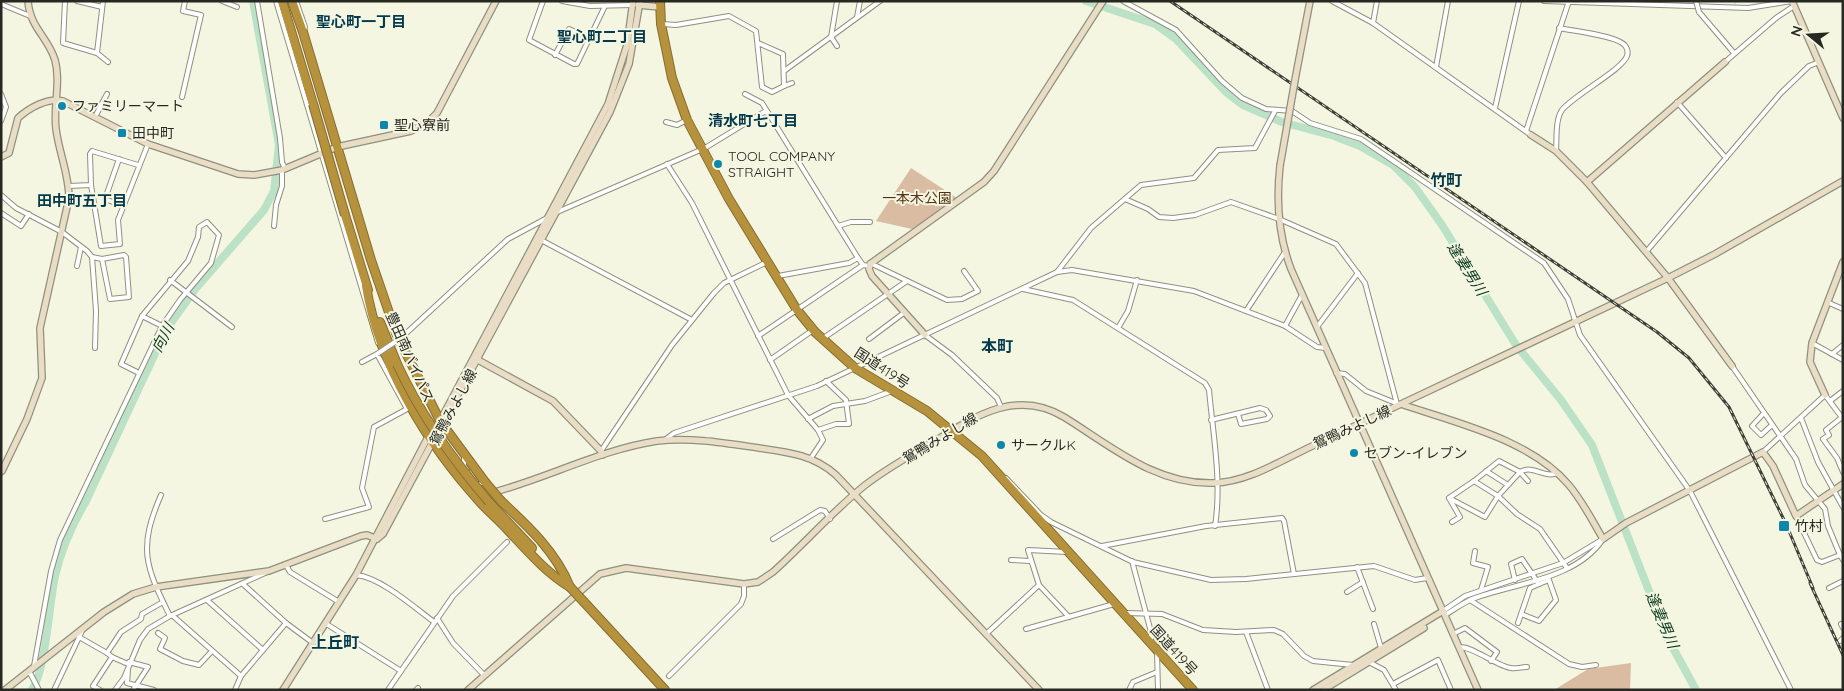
<svg xmlns="http://www.w3.org/2000/svg" width="1844" height="691" font-family="Quicksand,'Noto Sans JP',sans-serif">
  <style>
    .green { fill: #dabca3 }
    .lines { fill: none; stroke-linecap: round; stroke-linejoin: round }
    .stream { stroke: #bbe1c7; stroke-width: 1 }
    .river { stroke: #bbe1c7; stroke-width: 8 }
    .street-casing { stroke: #8f907e; stroke-width: 6 }
    .secondary-casing { stroke: #8f907e; stroke-width: 8 }
    .highway-casing { stroke: #856d33; stroke-width: 10 }
    .street { stroke: #fff; stroke-width: 4 }
    .secondary { stroke: #e9dec5; stroke-width: 5.5 }
    .highway { stroke: #b7923d; stroke-width: 8 }
    .rail-casing { stroke: #3e3f37; stroke-width: 3 }
    .rail { stroke: #f5f6e2; stroke-width: 1; stroke-dasharray: 4; stroke-linecap: butt }
    .street-bridge-casing { stroke: #8f907e; stroke-width: 6; stroke-linecap: butt }
    .secondary-bridge-casing { stroke: #8f907e; stroke-width: 8; stroke-linecap: butt }
    .highway-bridge-casing { stroke: #856d33; stroke-width: 10; stroke-linecap: butt }
    .street-bridge { stroke: #fff; stroke-width: 4 }
    .secondary-bridge { stroke: #e9dec5; stroke-width: 5.5 }
    .highway-bridge { stroke: #b7923d; stroke-width: 8 }
    .poi-dot { fill: #0e87ab; stroke: #f5f6e2; stroke-width: 2 }
    .labels { text-anchor: middle; stroke-width: 4; stroke-linejoin: round; paint-order: stroke }
    .poi-label { font-size: 14px; fill: #272821; stroke: #f5f6e2; text-anchor: start }
    .park-label { font-size: 14px; fill: #543211; stroke: #f5f6e2 }
    .street-label { font-size: 14px; fill: #272821; stroke: #f5f6e2 }
    .neighbourhood-label { font-size: 15px; font-weight: bold; fill: #043b4c; stroke: #f5f6e2 }
    .water-label { font-size: 15px; font-style: italic; fill: #0b3a21; stroke: #f5f6e2 }
    .quarter-label { font-size: 16px; font-weight: bold; fill: #043b4c; stroke: #f5f6e2 }
  </style>
  <rect width="100%" height="100%" fill="#f5f6e2"/>
  <g class="green">
    <path d="M911,168L957,198L912,229L876,221Z"/>
    <path d="M1631,663L1630,690H1554L1588,669Z"/>
  </g>
  <g class="lines">
    <path class="stream" d="M1735,1V5"/>
    <g class="river">
      <path d="M1086,1L1155,24L1176,39L1226,92L1243,105L1282,122L1334,136L1360,146L1393,165L1415,187L1442,225L1516,345L1561,400L1592,445L1667,637L1696,690"/>
      <path d="M32,690C46,669 49,604 55,576C61,549 72,525 86,501L166,330L196,288L264,210L274,191L279,145L253,1"/>
    </g>
    <defs>
      <g id="street">
        <path d="M65,1L63,43L97,53L108,62"/>
        <path d="M77,1L102,7"/>
        <path d="M222,1L237,7"/>
        <path d="M257,1L280,138L282,162L285,169"/>
        <path d="M276,1L378,343"/>
        <path d="M296,1L305,27L304,30"/>
        <path d="M543,1L529,40L574,64H577L605,6"/>
        <path d="M562,1L590,6L633,5"/>
        <path d="M1123,1L1176,30L1222,81L1242,98L1266,109L1292,111L1310,123L1361,139L1544,263L1568,299L1580,335L1690,491L1791,690"/>
        <path d="M1332,1L1373,23L1531,135"/>
        <path d="M1544,1L1748,8L1792,1"/>
        <path d="M1,4L30,16"/>
        <path d="M1699,12L1734,53"/>
        <path d="M857,17L860,1"/>
        <path d="M1373,23L1377,1"/>
        <path d="M662,24L676,25L729,16L756,31L762,87L772,92L784,86L783,54L758,43"/>
        <path d="M837,46L831,37L837,1"/>
        <path d="M97,53L103,1"/>
        <path d="M555,55L569,29L590,39"/>
        <path d="M1725,62L1776,18L1794,6"/>
        <path d="M1436,67L1448,1"/>
        <path d="M784,71L880,1"/>
        <path d="M784,86L792,83"/>
        <path d="M1,94L6,107L1,121"/>
        <path d="M745,94L762,103L858,258L863,265L869,266"/>
        <path d="M182,97L201,15L183,11L185,1"/>
        <path d="M1677,102L1726,158"/>
        <path d="M1495,108L1519,1"/>
        <path d="M95,117L107,94"/>
        <path d="M666,122L677,125L687,120"/>
        <path d="M1526,131L1569,1"/>
        <path d="M1556,151C1557,139 1555,120 1562,110C1574,95 1622,70 1627,56C1629,51 1626,45 1622,43C1611,35 1573,31 1559,28"/>
        <path d="M119,159L105,199L123,206"/>
        <path d="M667,164L692,203L788,395L818,430L823,440L811,458"/>
        <path d="M91,185L101,246L120,244L118,220L148,144"/>
        <path d="M69,186L91,185L90,154L92,151L138,165"/>
        <path d="M1,195L16,208L62,232L87,251L92,257L102,259L110,299L129,297L126,257L124,255L102,259"/>
        <path d="M1125,199L1148,209L1159,217L1173,218L1195,215L1231,202L1279,219L1336,244L1365,283L1397,404"/>
        <path d="M1,213L21,226L29,214"/>
        <path d="M555,213L705,148L764,112L768,113"/>
        <path d="M274,226L276,205L282,186V170"/>
        <path d="M838,226L851,222H870"/>
        <path d="M541,240L692,320"/>
        <path d="M1646,252L1781,93L1809,66L1819,62"/>
        <path d="M92,257L96,311L95,348"/>
        <path d="M870,263L947,300L962,299L978,291L964,271"/>
        <path d="M77,266L81,247"/>
        <path d="M1057,272L1091,228L1141,185L1194,178L1218,150L1255,148L1275,111"/>
        <path d="M778,276L849,263L858,258"/>
        <path d="M170,280L232,327"/>
        <path d="M1023,289L1073,300L1205,383L1209,390C1213,434 1222,482 1215,526"/>
        <path d="M1827,302L1843,309"/>
        <path d="M1246,311L1285,252"/>
        <path d="M142,316L162,326"/>
        <path d="M1285,326L1302,295"/>
        <path d="M1317,327L1358,273"/>
        <path d="M1118,328L1128,311L1137,280"/>
        <path d="M925,335L952,355L997,398L1001,407"/>
        <path d="M758,336L863,265"/>
        <path d="M401,338L508,239L547,218"/>
        <path d="M822,339L907,281"/>
        <path d="M869,339L905,312"/>
        <path d="M1812,343L1843,360"/>
        <path d="M1832,354L1843,345"/>
        <path d="M770,360L813,330"/>
        <path d="M1732,366L1796,459L1805,485L1825,509L1828,526L1840,555"/>
        <path d="M1336,373L1345,374L1366,391L1398,404"/>
        <path d="M1830,401L1843,391"/>
        <path d="M1764,413L1752,426L1761,435L1772,425"/>
        <path d="M1801,418L1818,462L1843,507"/>
        <path d="M1841,418L1826,430L1829,435L1823,439L1837,458L1843,472"/>
        <path d="M808,419L833,406L865,401L892,391"/>
        <path d="M1211,420L1260,408L1266,410L1270,416L1267,419L1241,424L1238,414"/>
        <path d="M818,430L836,424H849L846,400L826,381"/>
        <path d="M666,439L674,433L817,386L1057,272L1072,270L1194,291L1285,326L1317,347L1326,348"/>
        <path d="M601,451L672,345L714,293L724,283L767,262"/>
        <path d="M1763,452L1825,395L1843,419"/>
        <path d="M464,456V466L467,470"/>
        <path d="M1486,471L1508,485"/>
        <path d="M1557,473C1545,479 1533,464 1520,472L1499,461L1474,481L1498,496L1517,514L1540,529L1567,568"/>
        <path d="M1006,478L1041,515L1051,522L1133,562L1211,580L1246,579L1374,566L1415,580L1427,578"/>
        <path d="M161,495C138,548 145,566 170,616"/>
        <path d="M1449,498L1485,517L1498,496L1520,472L1528,481"/>
        <path d="M1796,516L1817,560L1822,562L1840,555L1843,560"/>
        <path d="M325,519L369,507L362,488L374,427L407,409L377,354L362,362"/>
        <path d="M1452,522L1460,517L1449,498L1474,481"/>
        <path d="M773,539L820,510L825,511L830,519"/>
        <path d="M1102,546L1206,526L1282,518L1284,521L1294,574"/>
        <path d="M1475,551L1473,563L1488,567L1481,590"/>
        <path d="M1011,560L1030,561"/>
        <path d="M1132,561L1151,632V643"/>
        <path d="M286,565L290,572L339,602"/>
        <path d="M1357,567L1373,609"/>
        <path d="M356,575C380,577 414,607 434,622"/>
        <path d="M1515,580L1511,564L1522,559L1539,584L1530,588L1518,623"/>
        <path d="M244,585L286,623L313,643"/>
        <path d="M1039,585L1069,617"/>
        <path d="M1829,588L1843,581"/>
        <path d="M1347,592L1363,582"/>
        <path d="M1470,600L1569,664L1582,667L1596,665"/>
        <path d="M208,601L263,650"/>
        <path d="M1443,611L1465,596L1563,563L1603,539"/>
        <path d="M1125,613L1162,614L1203,630L1236,632L1274,630L1283,634L1304,656L1313,661L1353,665"/>
        <path d="M1521,614L1539,621L1556,600L1549,580L1539,584"/>
        <path d="M1445,615C1455,609 1464,602 1475,598C1516,583 1577,579 1603,539"/>
        <path d="M173,616L241,676"/>
        <path d="M437,618L453,643L484,675"/>
        <path d="M325,623L401,671L388,690"/>
        <path d="M1374,624L1381,648"/>
        <path d="M1841,624L1843,628"/>
        <path d="M1026,629L1114,604"/>
        <path d="M1246,632L1268,690"/>
        <path d="M158,633L165,638L160,649L183,661L199,665L212,651"/>
        <path d="M986,634L1039,585L1028,550L1067,552"/>
        <path d="M1453,634L1465,628L1497,652L1491,661"/>
        <path d="M79,637L107,653"/>
        <path d="M1840,641L1843,638"/>
        <path d="M1459,648C1468,643 1498,667 1511,668C1516,669 1522,667 1527,667"/>
        <path d="M1157,652L1158,690"/>
        <path d="M112,657L128,664"/>
        <path d="M129,662L148,667L133,690"/>
        <path d="M1369,662L1384,670L1396,690"/>
        <path d="M34,666L51,571L60,540L162,326L180,300L211,263L219,235L207,222L199,227L198,237L188,261L142,316L121,364L139,373"/>
        <path d="M128,670L127,683L154,690"/>
        <path d="M29,671L39,690"/>
        <path d="M401,671L453,596L507,542"/>
        <path d="M669,676L741,604L744,596V584"/>
        <path d="M1393,684L1438,660L1451,690"/>
        <path d="M54,690L82,631"/>
        <path d="M100,690L93,686L112,657L107,653L121,632L141,619L142,614L163,602"/>
        <path d="M115,690L124,678L140,640L148,629L170,616L265,573"/>
        <path d="M235,690L241,676L286,623"/>
        <path d="M416,690L418,688"/>
        <path d="M1129,690L1133,682L1157,672"/>
      </g>
      <g id="secondary">
        <path d="M1792,1L1843,118"/>
        <path d="M638,5L660,7"/>
        <path d="M1295,80L1310,1"/>
        <path d="M1531,135L1556,151L1587,182L1668,278L1732,366"/>
        <path d="M1,157L9,153L18,118C29,108 48,97 63,101L148,144L238,174L254,175L282,170L337,147L411,131L427,123L437,113L496,1"/>
        <path d="M1280,166C1276,202 1278,235 1291,269L1478,690"/>
        <path d="M1587,182L1725,62"/>
        <path d="M925,335L872,276L869,269L870,264L984,182L994,171L1103,1"/>
        <path d="M478,360L553,401L601,451L602,455"/>
        <path d="M1825,395L1810,362L1812,343L1843,262"/>
        <path d="M1401,404L1668,278L1715,254L1843,181"/>
        <path d="M2,471L27,419L42,378L40,328L69,198C69,174 59,153 56,129C53,107 61,82 55,60C48,37 30,28 28,1"/>
        <path d="M479,485L491,493C545,479 602,449 657,441C691,437 725,443 759,448C788,452 814,455 836,475L1039,690"/>
        <path d="M377,539L383,534L610,112L629,64L640,1"/>
        <path d="M5,690L104,612L133,594L156,587L269,571L361,536L367,535L377,539"/>
        <path d="M283,690L356,575L429,435L440,421L475,355L608,104L627,45L633,1"/>
        <path d="M468,690L600,574L626,568L744,584L758,582L773,572C804,544 832,512 864,486C887,468 913,454 938,439C977,415 1018,389 1064,417C1111,446 1155,485 1214,483C1246,482 1277,463 1306,449C1337,434 1369,419 1401,404C1456,423 1529,439 1568,484C1582,500 1592,520 1603,539L1626,523L1763,452L1773,466L1796,516L1843,484"/>
        <path d="M1313,690L1443,611"/>
        <path d="M1323,690L1424,628"/>
      </g>
      <g id="highway">
        <path d="M282,1L313,104"/>
        <path d="M292,1L303,32L371,260L396,333L440,421L485,482"/>
        <path d="M660,1L661,24L672,78L687,120L729,199L797,310L815,332L855,368L927,411L982,456L1193,690"/>
        <path d="M345,215L368,290"/>
        <path d="M366,286C379,366 427,444 481,503C489,512 498,519 506,528C526,549 545,572 570,587"/>
        <path d="M380,322L397,364"/>
        <path d="M501,501C528,526 556,552 570,587"/>
        <path d="M489,502L532,548"/>
        <path d="M584,602L665,690"/>
      </g>
    </defs>
    <use href="#street" class="street-casing"/>
    <use href="#secondary" class="secondary-casing"/>
    <use href="#highway" class="highway-casing"/>
    <use href="#street" class="street"/>
    <use href="#secondary" class="secondary"/>
    <use href="#highway" class="highway"/>
    <defs>
      <g id="rail">
        <path d="M1170,1L1657,332L1689,358L1729,407L1786,524L1813,588"/>
        <path d="M1810,583L1843,655"/>
      </g>
    </defs>
    <use href="#rail" class="rail-casing"/>
    <use href="#rail" class="rail"/>
    <defs>
      <g id="street-bridge">
        <path d="M1696,1L1699,12"/>
        <path d="M377,354L401,338"/>
      </g>
      <path id="secondary-bridge" d="M1280,166L1295,80"/>
      <g id="highway-bridge">
        <path d="M313,104L345,215"/>
        <path d="M397,364C421,416 452,459 489,502"/>
        <path d="M485,482L501,501"/>
        <path d="M570,587L584,602"/>
      </g>
    </defs>
    <use href="#street-bridge" class="street-bridge-casing"/>
    <use href="#secondary-bridge" class="secondary-bridge-casing"/>
    <use href="#highway-bridge" class="highway-bridge-casing"/>
    <use href="#street-bridge" class="street-bridge"/>
    <use href="#secondary-bridge" class="secondary-bridge"/>
    <use href="#highway-bridge" class="highway-bridge"/>
  </g>
  <g class="poi-dot">
    <circle cx="62" cy="106" r="5"/>
    <rect x="379" y="120" width="10" height="10" rx="2.5"/>
    <rect x="117" y="128" width="10" height="10" rx="2.5"/>
    <circle cx="718" cy="164" r="5"/>
    <circle cx="1001" cy="445" r="5"/>
    <circle cx="1354" cy="453" r="5"/>
    <rect x="1778" y="520" width="12" height="12" rx="2.5"/>
  </g>
  <g class="labels">
    <g class="poi-label">
      <text x="72" y="111">ファミリーマート</text>
      <text x="394" y="130">聖心寮前</text>
      <text x="132" y="138">田中町</text>
      <text x="728" y="161">TOOL COMPANY<tspan x="728" dy="16">STRAIGHT</tspan></text>
      <text x="1011" y="450">サークルK</text>
      <text x="1364" y="458">セブン-イレブン</text>
      <text x="1795" y="531">竹村</text>
    </g>
    <g class="park-label">
      <text x="917" y="203">一本木公園</text>
    </g>
    <g class="street-label">
      <text transform="translate(410 357) rotate(66)" y="5">豊田南バイパス</text>
      <text transform="translate(882 368) rotate(33)" y="5">国道419号</text>
      <text transform="translate(453 407) rotate(-62)" y="5">鴛鴨みよし線</text>
      <text transform="translate(1352 427) rotate(-25)" y="5">鴛鴨みよし線</text>
      <text transform="translate(940 438) rotate(-31)" y="5">鴛鴨みよし線</text>
      <text transform="translate(1174 650) rotate(48)" y="5">国道419号</text>
    </g>
    <g class="neighbourhood-label">
      <text x="361" y="27">聖心町一丁目</text>
      <text x="602" y="42">聖心町二丁目</text>
      <text x="753" y="126">清水町七丁目</text>
      <text x="82" y="206">田中町五丁目</text>
    </g>
    <g class="water-label">
      <text transform="translate(1467 269) rotate(58)" y="5">逢妻男川</text>
      <text transform="translate(163 338) rotate(-62)" y="5">向川</text>
      <text transform="translate(1662 620) rotate(67)" y="5">逢妻男川</text>
    </g>
    <g class="quarter-label">
      <text x="1446" y="186">竹町</text>
      <text x="997" y="352">本町</text>
      <text x="335" y="648">上丘町</text>
    </g>
  </g>
  <rect width="1844" height="691" fill="none" stroke="#272821" stroke-width="5"/>
  <g transform="translate(1809 35) rotate(288)" stroke="#f5f6e2" stroke-width="4" paint-order="stroke">
  <path d="M0-4L9 19L0 12L-9 19Z" fill="#272821"/>
  <text y="-8" font-size="14" font-weight="bold" text-anchor="middle" fill="#272821">N</text>
  </g>
</svg>
